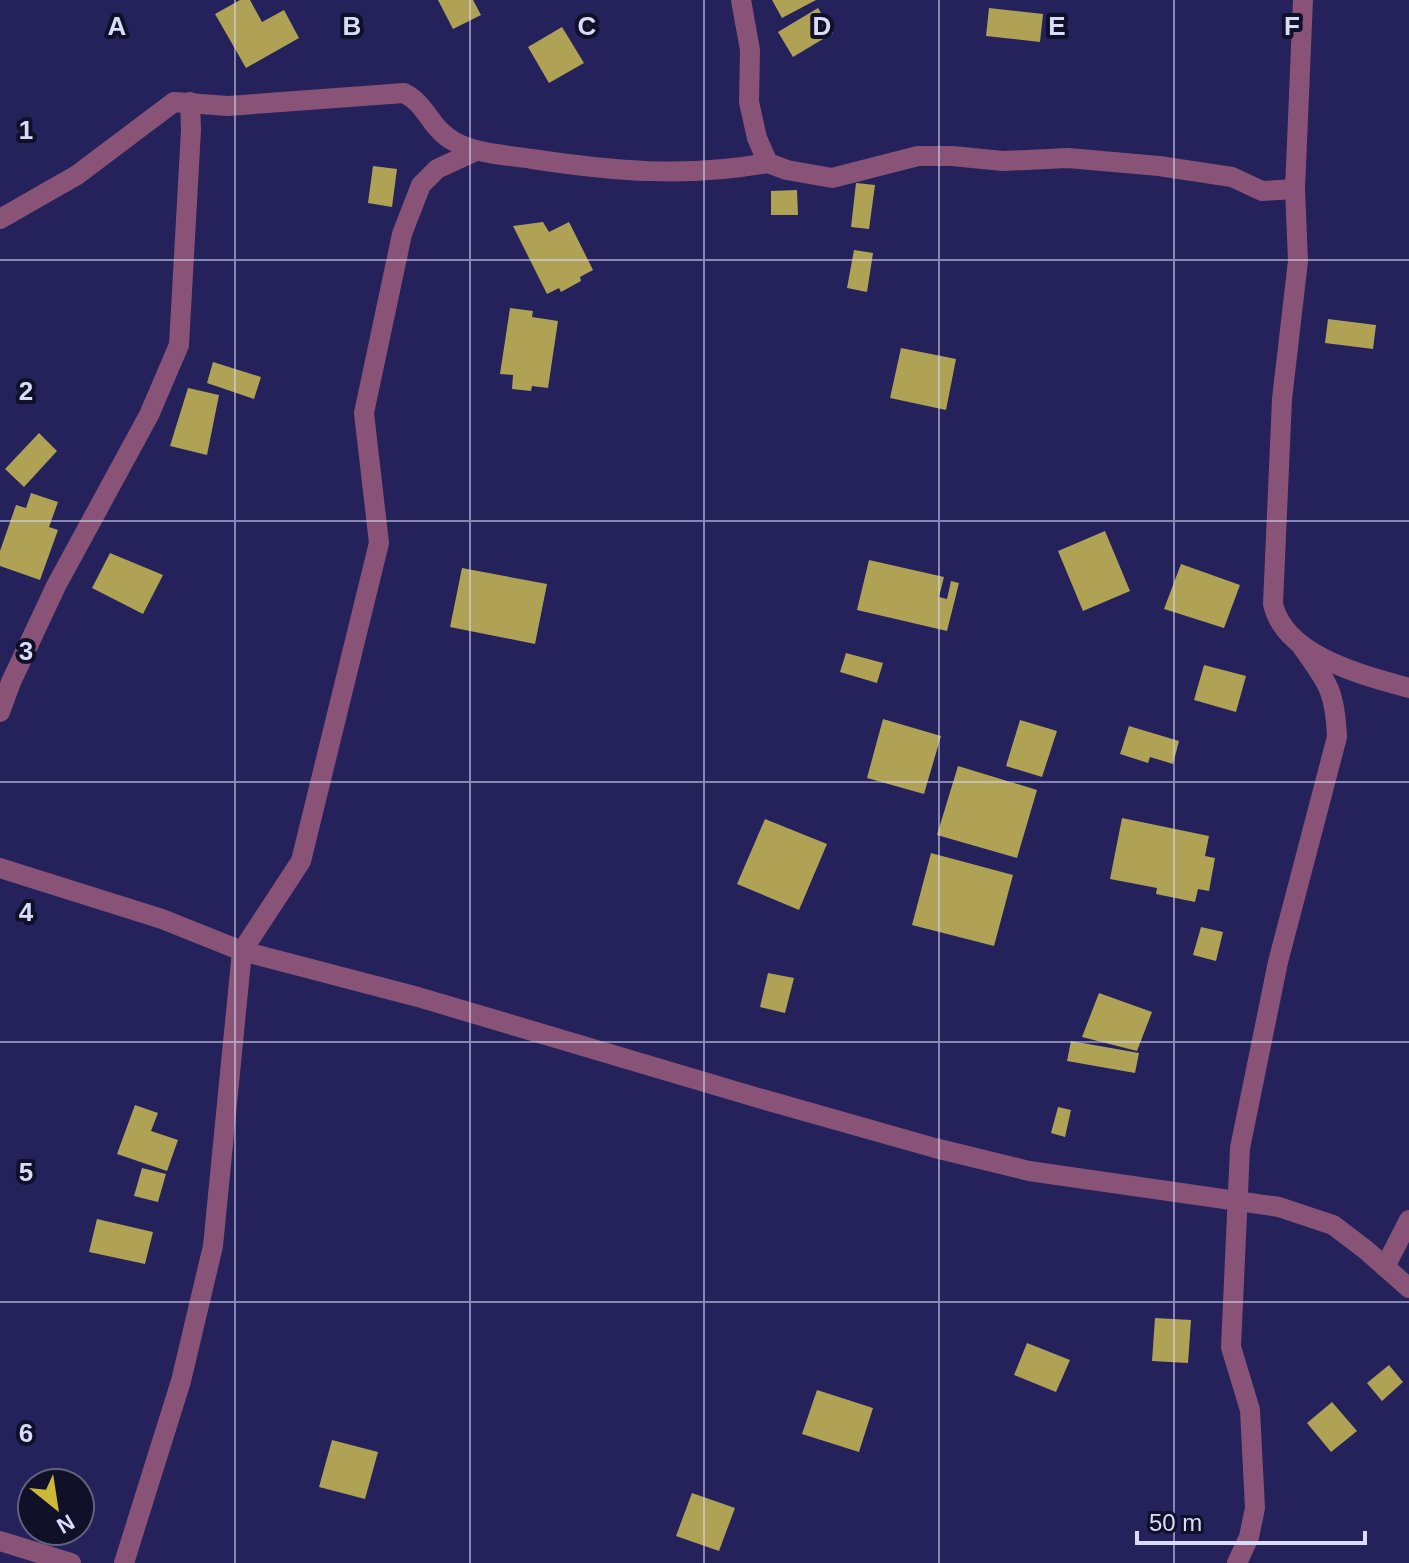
<svg xmlns="http://www.w3.org/2000/svg" width="1409" height="1563" font-family="Helvetica,sans-serif">
  <style>
    .building { fill: #afa255 }
    .lines { fill: none; stroke-linecap: round; stroke-linejoin: round }
    .street { stroke: #885377; stroke-width: 20 }
    .grid { fill: none; stroke: #d9dcf9; stroke-width: 2; stroke-opacity: 0.55 }
    .grid-label { font-size: 26px; text-anchor: middle; font-weight: bold; fill: #d9dcf9; stroke: #101029; stroke-width: 8; stroke-linejoin: round; paint-order: stroke }
  </style>
  <rect width="100%" height="100%" fill="#24215b"/>
  <g class="building">
    <path d="M240,0H250L262,22L284,10L299,38L246,68L215,14Z"/>
    <path d="M438,0H473L481,15L453,29Z"/>
    <path d="M772,0H816L782,18Z"/>
    <path d="M818,8L833,33L793,57L778,32Z"/>
    <path d="M989,8L1043,14L1040,42L986,36Z"/>
    <path d="M562,27L584,63L549,83L528,47Z"/>
    <path d="M373,166L397,169L392,207L368,203Z"/>
    <path d="M856,183L875,185L869,229L851,227Z"/>
    <path d="M797,190L798,215H771V191Z"/>
    <path d="M543,222L549,232L569,222L593,270L580,277L581,281L561,292L559,288L547,294L513,226Z"/>
    <path d="M854,250L873,253L867,292L847,288Z"/>
    <path d="M510,308L533,311L532,317L558,321L548,388L532,386L531,391L512,389L513,375L500,374Z"/>
    <path d="M1328,319L1376,325L1373,349L1325,343Z"/>
    <path d="M901,348L956,359L946,410L890,398Z"/>
    <path d="M213,362L261,377L254,399L207,383Z"/>
    <path d="M188,388L219,395L207,455L170,446Z"/>
    <path d="M39,433L57,451L24,487L5,469Z"/>
    <path d="M31,493L58,502L49,527L58,530L40,580L0,566V551L16,505L26,508Z"/>
    <path d="M1105,531L1130,591L1083,611L1058,551Z"/>
    <path d="M110,553L163,575L143,614L92,588Z"/>
    <path d="M869,560L944,577L939,597L947,599L951,581L959,583L947,631L857,610Z"/>
    <path d="M1181,564L1240,585L1224,628L1164,609Z"/>
    <path d="M462,568L547,584L535,644L450,627Z"/>
    <path d="M846,653L883,663L877,683L840,672Z"/>
    <path d="M1204,665L1246,676L1236,712L1194,700Z"/>
    <path d="M883,719L941,736L924,794L867,778Z"/>
    <path d="M1020,720L1057,731L1042,777L1006,766Z"/>
    <path d="M1129,726L1179,741L1173,764L1150,757L1148,763L1120,754Z"/>
    <path d="M958,766L1037,790L1017,858L937,835Z"/>
    <path d="M1122,818L1209,836L1205,856L1215,858L1209,891L1198,889L1195,902L1156,894L1157,888L1110,879Z"/>
    <path d="M765,819L827,844L799,910L737,884Z"/>
    <path d="M931,853L1013,875L994,946L912,925Z"/>
    <path d="M1201,927L1223,932L1216,961L1193,955Z"/>
    <path d="M768,973L794,978L785,1013L760,1007Z"/>
    <path d="M1099,993L1152,1012L1137,1051L1082,1037Z"/>
    <path d="M1071,1041L1139,1053L1135,1073L1067,1061Z"/>
    <path d="M135,1105L158,1113L151,1131L178,1140L167,1171L117,1154Z"/>
    <path d="M1058,1107L1071,1110L1065,1137L1051,1133Z"/>
    <path d="M142,1168L166,1174L158,1202L134,1196Z"/>
    <path d="M97,1219L153,1232L145,1264L89,1252Z"/>
    <path d="M1155,1318L1191,1320L1188,1363L1152,1361Z"/>
    <path d="M1027,1343L1070,1360L1056,1392L1014,1375Z"/>
    <path d="M1389,1365L1403,1382L1382,1401L1367,1383Z"/>
    <path d="M817,1390L873,1408L859,1452L802,1434Z"/>
    <path d="M1332,1402L1357,1431L1331,1452L1307,1423Z"/>
    <path d="M332,1440L378,1452L365,1499L319,1487Z"/>
    <path d="M692,1493L735,1508L719,1551L676,1536Z"/>
  </g>
  <g class="lines">
    <g class="street">
      <path d="M741,0L750,50L749,102L757,138L768,163L787,170L832,178L918,156H952L1003,161L1068,158L1159,166L1232,177L1262,191L1295,189"/>
      <path d="M1303,0L1295,189L1298,261L1282,399L1273,604C1285,657 1364,675 1409,688"/>
      <path d="M0,219L77,175L174,102L228,106L404,93C428,105 430,129 455,142C478,154 506,155 532,159C612,171 687,178 768,163"/>
      <path d="M0,712L11,682L56,586L149,415L179,345L191,130L190,102"/>
      <path d="M0,868L162,919L242,951L418,997L755,1097L935,1148L1029,1171L1279,1207L1333,1225L1366,1250L1409,1288"/>
      <path d="M1385,1267L1409,1220"/>
      <path d="M0,1541L71,1563"/>
      <path d="M124,1563L181,1381L213,1246L242,951L301,861L379,543L364,413L402,234L421,185L437,169L476,151"/>
      <path d="M1237,1563L1249,1537L1255,1508L1250,1410L1231,1347L1240,1148L1278,962L1337,737C1335,689 1327,682 1300,644"/>
    </g>
  </g>
  <path class="grid" d="M235,0V1563M470,0V1563M704,0V1563M939,0V1563M1174,0V1563M0,260H1409M0,521H1409M0,782H1409M0,1042H1409M0,1302H1409"/>
  <g class="grid-label">
    <text x="117" y="35">A</text>
    <text x="352" y="35">B</text>
    <text x="587" y="35">C</text>
    <text x="822" y="35">D</text>
    <text x="1057" y="35">E</text>
    <text x="1292" y="35">F</text>
    <text x="26" y="139">1</text>
    <text x="26" y="400">2</text>
    <text x="26" y="660">3</text>
    <text x="26" y="921">4</text>
    <text x="26" y="1181">5</text>
    <text x="26" y="1442">6</text>
  </g>
  <g transform="translate(56 1507) rotate(150)"><circle r="38" fill="#101029" stroke="#60627c" stroke-width="2"/>
  <path d="M0-6L14 30L0 20L-14 30Z" fill="#cdb938"/>
  <text y="-12" font-size="22" font-weight="bold" text-anchor="middle" fill="#d9dcf9">N</text>
  </g>
  <path d="M1137 1531v12h228v-12" fill="none" stroke="#d9dcf9" stroke-width="4"/>
  <text x="1149" y="1531" font-size="24" fill="#d9dcf9" stroke="#101029" stroke-width="6" paint-order="stroke">50 m</text>
</svg>
